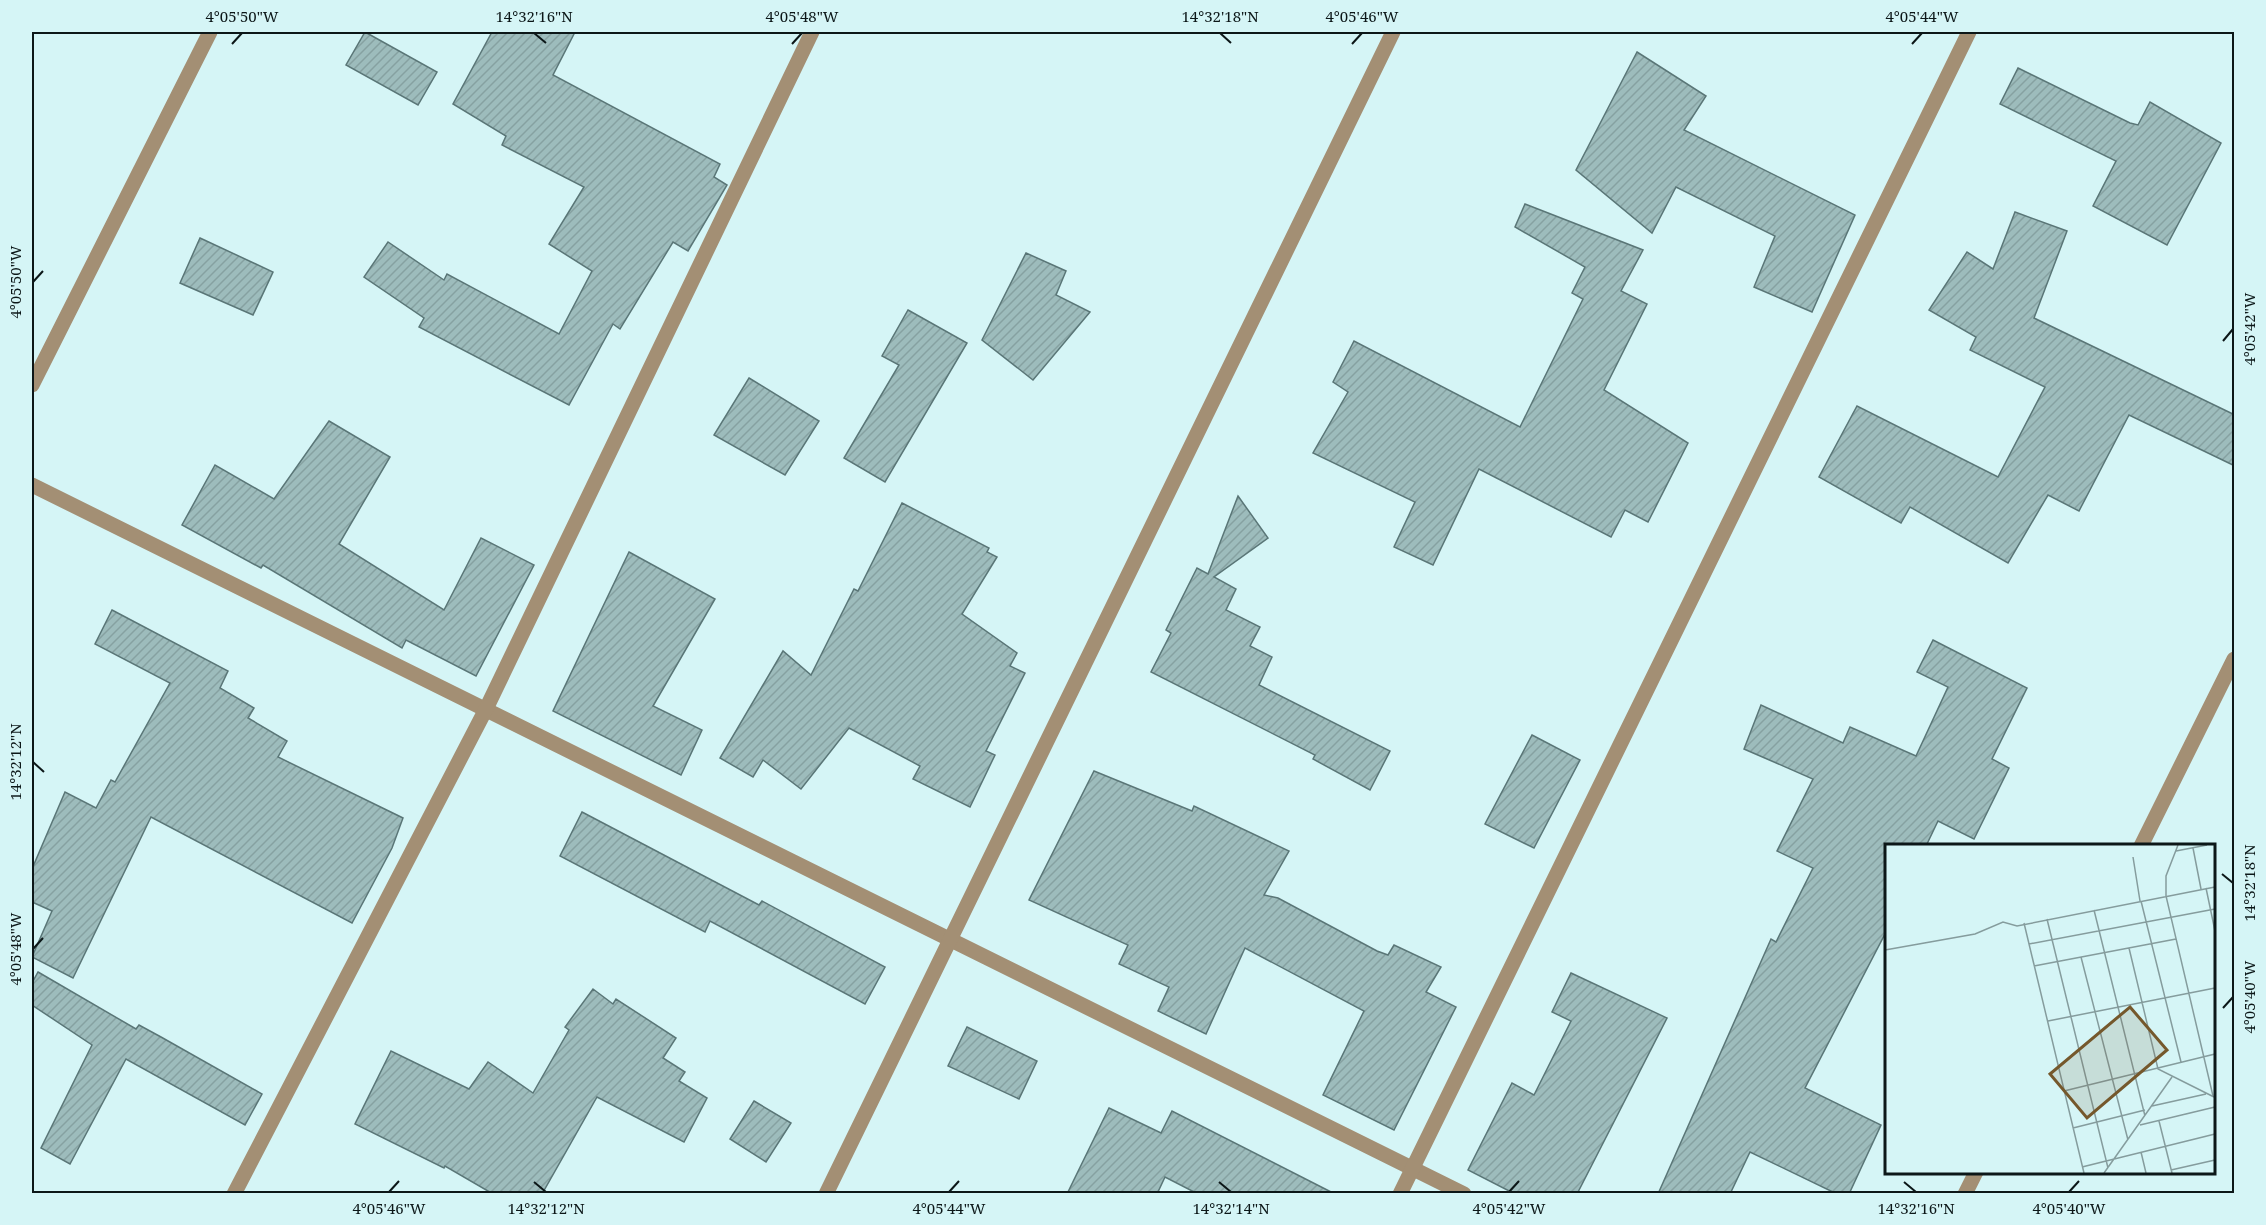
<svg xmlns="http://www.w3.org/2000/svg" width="2266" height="1225" font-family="'Noto Serif',serif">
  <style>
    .building { fill: url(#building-hatch); stroke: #5a7677; stroke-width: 1.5 }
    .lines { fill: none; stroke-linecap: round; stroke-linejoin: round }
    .minor { stroke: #a38f74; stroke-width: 15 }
    .ticks { fill: none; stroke: #0c1718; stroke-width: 2 }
    .inset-road { fill: none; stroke: #859c9d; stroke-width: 1.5 }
    .view { fill: #75582c; fill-opacity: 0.15; stroke: #75582c; stroke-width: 3 }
    .inset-edge { fill: none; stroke: #0c1718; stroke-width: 3 }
    .neatline { fill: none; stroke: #0c1718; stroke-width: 2 }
    .ticks-label { font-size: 15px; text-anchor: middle; fill: #0c1718 }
  </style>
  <defs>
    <pattern id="building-hatch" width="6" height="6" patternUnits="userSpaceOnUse" patternTransform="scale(1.5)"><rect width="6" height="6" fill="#9dbcbc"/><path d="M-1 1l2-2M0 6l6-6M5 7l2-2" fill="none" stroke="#86a1a1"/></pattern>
  </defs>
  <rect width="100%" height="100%" fill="#d5f5f6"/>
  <g class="building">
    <path d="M365,32L437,72L418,105L346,65Z"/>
    <path d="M492,32H575L553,75L720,164L714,177L727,185L688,251L673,242L620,329L613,324L569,405L419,327L424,318L364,277L388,242L444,280L447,274L559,334L592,271L549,244L584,187L502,145L506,136L453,104Z"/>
    <path d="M1637,52L1706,96L1684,130L1855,215L1812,312L1754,287L1775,236L1676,187L1652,233L1576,170Z"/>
    <path d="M2018,68L2130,123L2138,125L2150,102L2221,143L2167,245L2093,206L2116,161L2000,104Z"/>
    <path d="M1525,204L1643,250L1621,291L1647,304L1604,390L1688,443L1648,522L1625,510L1611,537L1479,469L1433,565L1394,547L1415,502L1313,453L1348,392L1333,382L1354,341L1520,427L1583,299L1572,293L1585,267L1515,227Z"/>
    <path d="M2015,212L2067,231L2034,318L2235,415V466L2129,415L2079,511L2048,495L2008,563L1910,507L1901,523L1819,477L1857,406L1998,477L2045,387L1970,350L1976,337L1929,310L1967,252L1993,269Z"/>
    <path d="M200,238L273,272L253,315L180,283Z"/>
    <path d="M1026,253L1066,271L1056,295L1090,312L1033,380L982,340Z"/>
    <path d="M908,310L967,343L885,482L844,458L899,365L882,356Z"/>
    <path d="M749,378L819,421L785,475L714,435Z"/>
    <path d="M329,421L390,457L339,544L444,610L481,538L534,565L476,676L406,640L402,648L263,565L261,568L182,525L215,465L274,499Z"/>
    <path d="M1238,496L1268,538L1214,577L1236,589L1226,610L1260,627L1250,646L1272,657L1259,685L1390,751L1370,790L1313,759L1315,755L1151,672L1171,633L1166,630L1197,568L1208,574Z"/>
    <path d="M902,503L989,548L987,552L997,557L962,614L1017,653L1010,666L1025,673L986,751L995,755L970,807L913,779L920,766L849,728L801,789L763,760L753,777L720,758L783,651L811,675L854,589L858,591Z"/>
    <path d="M629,552L715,599L653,706L702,730L681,775L553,711Z"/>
    <path d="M112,610L228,671L220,688L254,708L248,718L287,741L278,757L403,818L392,848L352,923L151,817L73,978L32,957L52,911L32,902V869L65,792L96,808L111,780L115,782L170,683L95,644Z"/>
    <path d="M1933,640L2027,688L1992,759L2009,768L1974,839L1938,821L1926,846H1887V930L1805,1088L1881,1125L1849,1194H1837L1750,1152L1730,1194H1658L1771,939L1776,942L1813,868L1777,851L1813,779L1744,749L1761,705L1843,743L1850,727L1916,756L1948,687L1917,672Z"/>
    <path d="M1532,735L1580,760L1534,848L1485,824Z"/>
    <path d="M1094,771L1192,811L1194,806L1289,851L1264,895L1278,898L1377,951L1388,955L1394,945L1441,967L1426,992L1456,1007L1394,1130L1323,1095L1364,1011L1245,948L1206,1034L1158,1011L1169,987L1119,964L1128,945L1029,900Z"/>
    <path d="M582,812L759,905L762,901L885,967L865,1004L710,921L705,932L560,856Z"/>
    <path d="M38,972L136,1029L139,1025L161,1037L262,1094L245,1125L126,1059L70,1164L41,1148L92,1045L32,1005V983Z"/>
    <path d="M1571,973L1667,1018L1577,1194H1515L1468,1170L1512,1083L1534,1095L1571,1021L1552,1012Z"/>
    <path d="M593,989L613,1004L616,999L676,1038L663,1058L685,1072L679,1081L707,1098L684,1142L597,1097L542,1194H493L445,1166L444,1168L355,1124L391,1051L469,1089L488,1062L533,1093L569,1030L565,1027Z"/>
    <path d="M967,1027L1037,1061L1019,1099L948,1066Z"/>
    <path d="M754,1101L791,1123L766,1162L730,1139Z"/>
    <path d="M1109,1108L1161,1133L1172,1111L1335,1194H1198L1165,1177L1157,1194H1067Z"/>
  </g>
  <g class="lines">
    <g class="minor">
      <path d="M32,385L210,32"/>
      <path d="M32,485L1464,1194"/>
      <path d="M2141,846L2234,659"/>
      <path d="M234,1194L486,709L812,32"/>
      <path d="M826,1194L1393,32"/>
      <path d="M1400,1194L1969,32"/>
      <path d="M1965,1194L1976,1172"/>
    </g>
  </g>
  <path class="ticks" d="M534,33L546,43M1220,33L1231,43M232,44L242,33M792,44L802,33M1352,44L1362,33M1912,44L1922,33M33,282L43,271M2223,341L2233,329M33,762L44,772M2222,874L2233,883M33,949L43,938M2223,1008L2233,997M534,1182L546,1192M1219,1182L1231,1192M1904,1182L1916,1192M389,1192L399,1181M949,1192L959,1181M1509,1192L1519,1181M2069,1192L2079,1181"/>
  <g transform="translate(1885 844)">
    <rect width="330" height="330" fill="#d5f5f6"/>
    <path class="inset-road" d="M293,1L281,32V52L328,252M308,4L316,45M291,7L322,1M248,13L255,57M321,44L330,87M256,57L296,218M209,66L260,272M162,75L223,324M139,79L199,329M144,100L330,65M244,104L273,225L329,253M0,106L90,90L118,78L132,82L330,43M196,113L243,296M149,122L291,95M163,177L330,144M179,247L330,210M267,262L321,250M274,277L287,329M255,281L330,263M188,284L260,266M256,308L261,329M197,323L330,290M286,326L330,316M219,329L287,233"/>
    <path class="view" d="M245,163L282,206L202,274L165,230Z"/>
    <rect width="330" height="330" class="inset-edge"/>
  </g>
  <rect width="2266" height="1225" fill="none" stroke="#d5f5f6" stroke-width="66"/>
  <rect x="33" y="33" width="2200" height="1159" class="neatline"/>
  <g class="ticks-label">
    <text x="242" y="22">4°05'50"W</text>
    <text x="534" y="22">14°32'16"N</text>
    <text x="802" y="22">4°05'48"W</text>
    <text x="1220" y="22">14°32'18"N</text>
    <text x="1362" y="22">4°05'46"W</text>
    <text x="1922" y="22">4°05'44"W</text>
    <text transform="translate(16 282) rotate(-90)" y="5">4°05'50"W</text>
    <text transform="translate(2250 329) rotate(-90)" y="5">4°05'42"W</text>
    <text transform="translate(16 762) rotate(-90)" y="5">14°32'12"N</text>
    <text transform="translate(2250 883) rotate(-90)" y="5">14°32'18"N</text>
    <text transform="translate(16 949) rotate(-90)" y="5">4°05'48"W</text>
    <text transform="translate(2250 997) rotate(-90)" y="5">4°05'40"W</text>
    <text x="389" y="1214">4°05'46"W</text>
    <text x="546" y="1214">14°32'12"N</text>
    <text x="949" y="1214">4°05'44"W</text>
    <text x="1231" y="1214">14°32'14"N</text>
    <text x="1509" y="1214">4°05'42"W</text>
    <text x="1916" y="1214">14°32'16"N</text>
    <text x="2069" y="1214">4°05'40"W</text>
  </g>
</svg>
